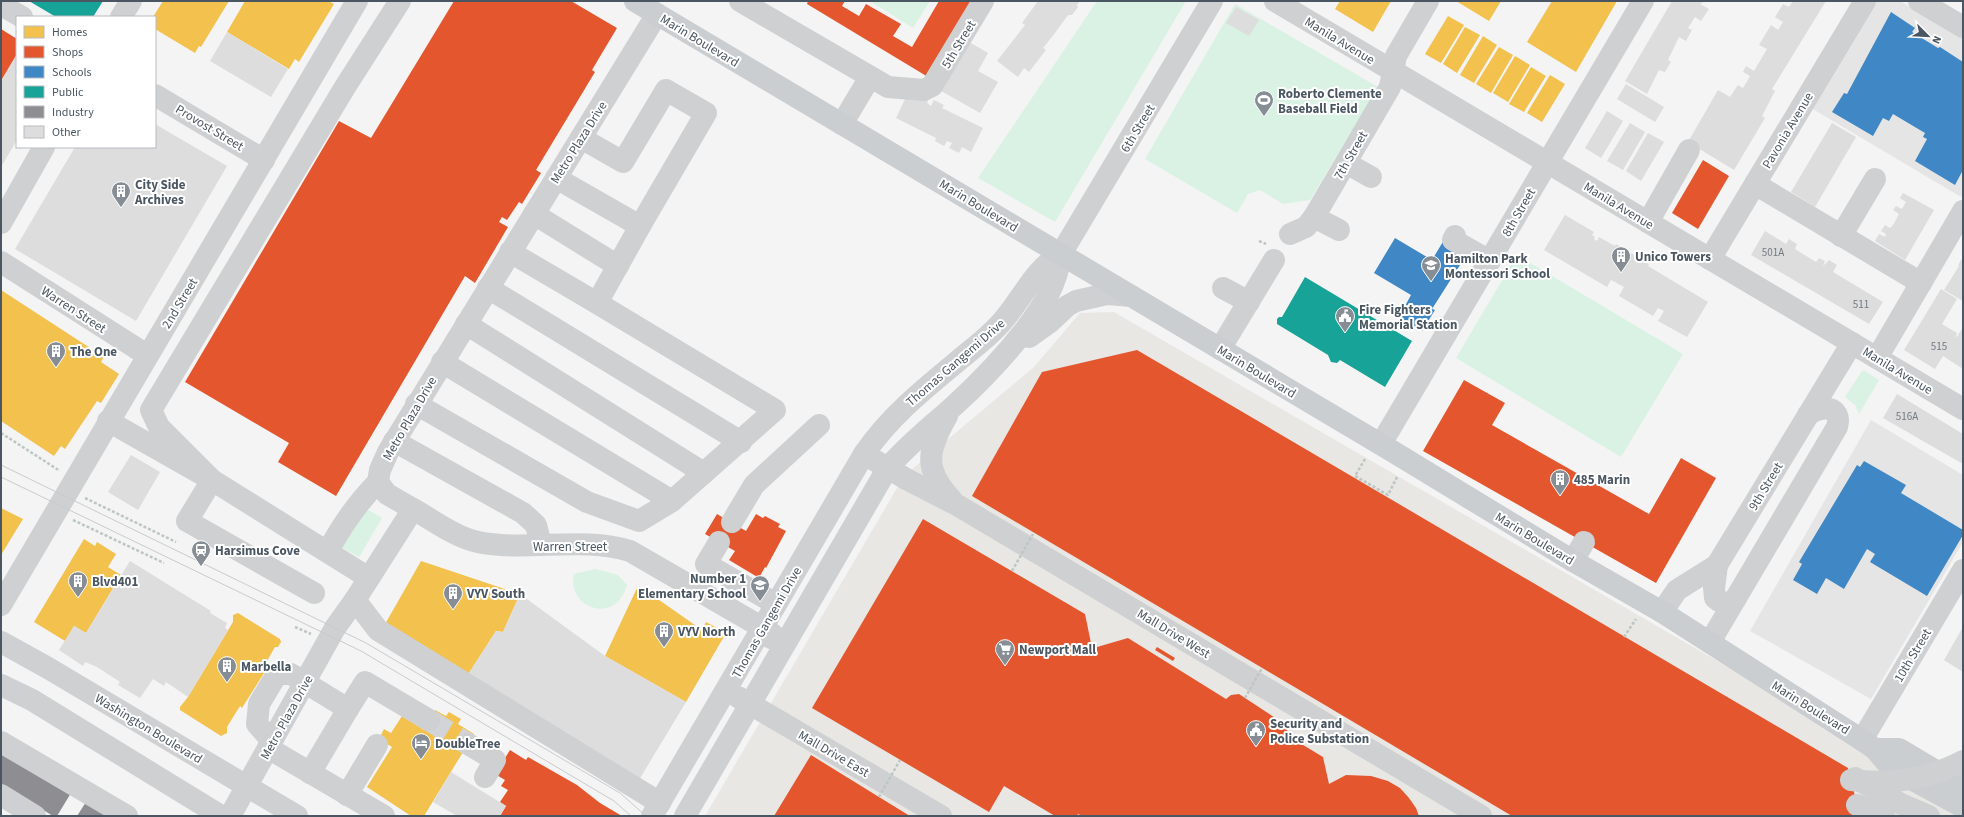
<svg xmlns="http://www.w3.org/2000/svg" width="1964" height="817" font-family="'Source Sans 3',sans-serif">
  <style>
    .commercial { fill: #e8e7e3 }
    .education { fill: #e6e5e6 }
    .green { fill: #d9f2e3 }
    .homes { fill: #f2c14e }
    .shops { fill: #e4572e }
    .schools { fill: #3f88c5 }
    .public { fill: #17a398 }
    .industry { fill: #8d8d92 }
    .building { fill: #ddddde }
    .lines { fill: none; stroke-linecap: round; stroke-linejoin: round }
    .minor-tunnel { stroke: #d2d4d7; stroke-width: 22; stroke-dasharray: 22 11; stroke-linecap: butt }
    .path { stroke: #bcc7c4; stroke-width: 2.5; stroke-dasharray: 3 2; stroke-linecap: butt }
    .minor { stroke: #ced0d2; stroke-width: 22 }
    .major { stroke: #caced1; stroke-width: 22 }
    .tram { stroke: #c9cacc; stroke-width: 1 }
    .path-bridge { stroke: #bcc7c4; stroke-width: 2.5; stroke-dasharray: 3 2; stroke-linecap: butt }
    .minor-bridge { stroke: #ced0d2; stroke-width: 22 }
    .labels { text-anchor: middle; stroke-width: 4; stroke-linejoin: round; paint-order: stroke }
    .number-label { font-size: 11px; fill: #707881 }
    .street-label { font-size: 13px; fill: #4a5661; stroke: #fff }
    .poi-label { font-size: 13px; font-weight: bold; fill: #4a5661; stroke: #fff; text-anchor: start }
  </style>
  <rect width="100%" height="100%" fill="#f4f4f4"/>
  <path class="commercial" d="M1114,312L1963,803V816H705L904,476L1033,368L1080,313Z"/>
  <g class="education">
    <path d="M1860,1H1900L1963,38V194L1961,197L1801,102Z"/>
    <path d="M1871,420L1963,475V542L1871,699L1750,631Z"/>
  </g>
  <g class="green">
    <path d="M870,1H930L913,28Z"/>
    <path d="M1097,1H1186L1055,222L978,178Z"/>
    <path d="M1235,4L1378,87L1310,200L1283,204L1260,190L1248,194L1237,213L1145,159Z"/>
    <path d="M1517,255L1683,354L1621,457L1456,358Z"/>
    <path d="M1862,371H1865L1879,380L1859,414L1855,405L1845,397Z"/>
    <path d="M365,508L382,518L359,557L342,548Z"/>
    <path d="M595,569L618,575L627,585C615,627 566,607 574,574Z"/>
  </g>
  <g class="homes">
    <path d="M163,1H229L201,47L199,46L195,53L155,29V17H153Z"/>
    <path d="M245,1H328L334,4L299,62L295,59L289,69L227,32Z"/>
    <path d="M1340,1H1391L1373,32L1335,9Z"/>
    <path d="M1456,1H1501L1489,21Z"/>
    <path d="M1552,1H1617L1576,72L1527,42Z"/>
    <path d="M1448,16L1464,25L1441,63L1425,54Z"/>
    <path d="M1465,27L1480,35L1457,73L1443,64Z"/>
    <path d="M1483,36L1497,45L1474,83L1460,75Z"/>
    <path d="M1499,47L1513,55L1491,93L1476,84Z"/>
    <path d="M1515,56L1530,65L1508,102L1493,93Z"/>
    <path d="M1531,67L1546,76L1524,112L1509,104Z"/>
    <path d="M1550,75L1565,84L1542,122L1527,113Z"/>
    <path d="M1,290L104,357L101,362L119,374L101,403L97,401L65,449L61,446L54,456L1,421Z"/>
    <path d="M1,508L23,519L1,555Z"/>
    <path d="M84,539L95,546L97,542L116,554L108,567L121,575L86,633L74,626L65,641L34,622Z"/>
    <path d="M421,561L520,594L503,632L496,631L467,676L384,626Z"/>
    <path d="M637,588L641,589L642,588L702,630L706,622L726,633L686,702L605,656Z"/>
    <path d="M238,613L280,639L281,642L278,647H275L263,668L266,670L242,708L240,706L227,727V733L221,736L180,710V707L188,697L233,622V615Z"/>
    <path d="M435,710L446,716L449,712L461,719L458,724L474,734L424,816H411L367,787L392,747L379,739L384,729L391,733L402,716L424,730Z"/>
  </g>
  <g class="shops">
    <path d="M454,1H571L617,28L592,70L595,72L536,170L541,173L522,204L519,202L507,220L502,217L499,222L508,227L475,283L465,276L336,496L278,462L289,443L185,382L339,121L371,138Z"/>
    <path d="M808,1H845L842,6L859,16L866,4L901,24L893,36L912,47L939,1H973L928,77L807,4Z"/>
    <path d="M1,29L17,39V54L1,81Z"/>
    <path d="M1703,160L1729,176L1698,229L1672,213Z"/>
    <path d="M1137,350L1848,768L1860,816H1512L972,496L1042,372Z"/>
    <path d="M1464,380L1505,403L1492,425L1649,514L1681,458L1716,478L1656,583L1423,451Z"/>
    <path d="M717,514L746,531L756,514L763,518L765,516L780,524L778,527L786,531L766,568L765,567L759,578L729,560L735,551L705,534Z"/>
    <path d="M923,519L1085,614L1091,643L1097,647L1128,638L1226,699L1231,695L1239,694L1289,727L1285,734L1323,757L1329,784L1346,775L1371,776L1388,781L1400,788L1409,798L1416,808L1419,816H1082L1078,814L1077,816H1055L1004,786L989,812L812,708Z"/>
    <path d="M1157,647L1175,658L1173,661L1155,650Z"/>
    <path d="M510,750L526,760L528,757L577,785L600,803L622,816H500L506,806L500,802L508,790L501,786L505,780L495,774Z"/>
    <path d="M811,755L879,797L910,816H774Z"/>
  </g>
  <g class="schools">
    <path d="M1891,12L1915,28L1912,32L1938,48L1940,47L1963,62V170L1955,185L1915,161L1927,139L1923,137L1925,133L1893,114L1889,121L1883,118L1873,136L1832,112L1844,93L1847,94Z"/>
    <path d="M1395,238L1432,260L1444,240L1467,254L1432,309L1435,310L1422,331L1399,317L1411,295L1374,273Z"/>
    <path d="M1864,461L1906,485L1901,493L1963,530V535L1927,596L1870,562L1875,554L1867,549L1844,589L1826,578L1817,594L1793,580L1802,564L1799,562L1857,465L1860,467Z"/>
  </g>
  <g class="public">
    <path d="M29,1H103L93,17H56Z"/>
    <path d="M1305,277L1412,341L1385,387L1340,360L1337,363L1331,362L1328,355L1277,324V319L1279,317H1282Z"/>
  </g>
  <g class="industry">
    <path d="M1,750L71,793L57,816H53L1,784Z"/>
    <path d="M86,802L109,816H77Z"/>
  </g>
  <g class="building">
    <path d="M1038,1H1080L1077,5L1078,7L1072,15H1068L1055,33L1043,48L1046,50L1029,72L1024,68L1018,77L997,61L1025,25L1022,23Z"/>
    <path d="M1672,1H1705L1700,4L1709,9L1701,21L1695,17L1688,28L1692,30L1686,41L1679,37L1668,60L1671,62L1665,72L1659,70L1647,94L1625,81Z"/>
    <path d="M1793,1H1826L1772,89L1775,91L1762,116L1765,118L1734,170L1688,142L1718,90L1730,97L1738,85L1743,88L1750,76L1743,72L1746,66L1754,71L1767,49L1759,45L1771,25L1778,30L1783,22L1775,17L1783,4L1789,7Z"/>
    <path d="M1236,7L1259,20L1249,36L1226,23Z"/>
    <path d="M227,32L288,69L271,97L210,61Z"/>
    <path d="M964,39L988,53L978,71L998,82L980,113L936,88Z"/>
    <path d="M17,54V140L1,167V81Z"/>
    <path d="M1626,84L1664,107L1655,122L1617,99Z"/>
    <path d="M907,95L929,98L927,103L931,106L934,100L944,105L942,108L983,128L971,152L962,147L959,153L949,148L952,143L947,141L944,146L935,141L936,138L896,118Z"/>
    <path d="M1607,111L1623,121L1601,158L1585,148Z"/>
    <path d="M1630,123L1645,132L1623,170L1607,161Z"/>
    <path d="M1832,123L1856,137L1815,207L1791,192Z"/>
    <path d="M155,124L227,166L136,321L15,249L75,147H155Z"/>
    <path d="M1648,133L1664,142L1641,181L1626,171Z"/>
    <path d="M1903,193L1934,210L1905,260L1875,241L1879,234L1885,237L1886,234L1881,231L1885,225L1890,228L1893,225L1899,214L1893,210L1896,206L1902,209L1906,202L1900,198Z"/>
    <path d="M1565,215L1594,232L1592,235L1595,237L1594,239L1597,241L1599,237L1615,246L1616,244L1649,264L1648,266L1708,302L1687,337L1658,321L1664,311L1658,308L1653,316L1619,296L1624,287L1611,280L1607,287L1544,250Z"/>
    <path d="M1765,231L1786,244L1789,239L1797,244L1795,249L1816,262L1819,258L1825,261L1823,266L1829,260L1837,265L1833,272L1883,302L1869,324L1751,255Z"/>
    <path d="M1963,257V301L1944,290L1959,266L1958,265Z"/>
    <path d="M1941,289L1957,299L1942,324L1957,333L1956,336L1957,337L1963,327V369L1943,356L1935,369L1904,350Z"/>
    <path d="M1897,394L1963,434V464L1883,418Z"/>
    <path d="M131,455L160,472L138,510L108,492Z"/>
    <path d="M130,561L211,611L210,613L227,623L225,628L228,630L188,697L166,682L164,686L153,679L140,698L118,685L120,682L97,667L85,662L83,666L59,650L74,626L86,633Z"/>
    <path d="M520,594L605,656L686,702L639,780L467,676L496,631L503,632Z"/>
    <path d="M1963,627V672L1944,660Z"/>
    <path d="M451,772L506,806L500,816H457L433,802Z"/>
  </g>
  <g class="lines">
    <path class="minor-tunnel" d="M429,720L468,744"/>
    <g class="path">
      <path d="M1259,241L1266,244"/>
      <path d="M1,433L60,471"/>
      <path d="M1365,459L1355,476L1388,495L1397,477"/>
      <path d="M85,498L176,542"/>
      <path d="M73,520L164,563"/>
      <path d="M295,627L311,634"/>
      <path d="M1624,637L1636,619"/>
    </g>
    <g class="minor">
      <path d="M740,1L888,87L924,90L932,86L983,1"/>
      <path d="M1275,1L1963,409"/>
      <path d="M1919,1L1963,27"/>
      <path d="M1,5L22,17"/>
      <path d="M121,17L131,1"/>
      <path d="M155,95L264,160"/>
      <path d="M842,124L870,77"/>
      <path d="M1346,163L1371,177"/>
      <path d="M556,178L640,226"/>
      <path d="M1755,184L1921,283"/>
      <path d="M534,214L618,266"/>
      <path d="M1314,217L1339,230"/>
      <path d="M1648,222L1689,150"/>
      <path d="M1,223L44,147"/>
      <path d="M1290,234L1306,227L1314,217L1390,87L1396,56L1428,1"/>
      <path d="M1455,236L1453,240L1490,261"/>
      <path d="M1841,236L1875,179"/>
      <path d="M510,252L597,303"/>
      <path d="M1710,259L1865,1"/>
      <path d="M1,262L147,355"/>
      <path d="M488,288L741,442"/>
      <path d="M1223,288L1249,302"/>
      <path d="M466,324L704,473"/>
      <path d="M1029,337L1050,322L1067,306L1076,301L1107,294L1131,296"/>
      <path d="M1220,349L1274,260"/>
      <path d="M1877,358L1963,211"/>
      <path d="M442,362L672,501"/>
      <path d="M416,404L587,502L639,521L672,501L775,410L597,303L640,226L706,113L666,90L623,162L581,138"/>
      <path d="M947,416C927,451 923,469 952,500"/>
      <path d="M108,421L212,480L369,578"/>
      <path d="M394,441L523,513L536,525L541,545"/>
      <path d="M1381,444L1643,1"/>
      <path d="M864,454L908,480L957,505L1481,816"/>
      <path d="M413,509C433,520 455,537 478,542C528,552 581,536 630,551L763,628L772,634L771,638"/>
      <path d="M732,522L754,485L819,425"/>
      <path d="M719,542L706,564L776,604"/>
      <path d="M328,551C342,525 357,503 378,482"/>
      <path d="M1573,561L1584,542"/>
      <path d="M1717,565L1714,588L1715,598C1723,605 1729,604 1736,598"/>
      <path d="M314,593L187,521L212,480L159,427L151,410L345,87L400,1"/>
      <path d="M355,600L378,630L660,803"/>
      <path d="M1,605L357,1"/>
      <path d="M1662,612L1677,590L1717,565L1852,343"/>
      <path d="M1,642L48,668L297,816"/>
      <path d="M1710,642L1837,427C1843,405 1820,405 1808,415"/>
      <path d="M1,685L32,700L221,816"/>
      <path d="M738,697L941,816"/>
      <path d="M348,709L365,682L429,720"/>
      <path d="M1862,740L1963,570"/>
      <path d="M272,741L257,724L259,704L277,674H291L348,709L310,773"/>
      <path d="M1,742L127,816"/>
      <path d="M468,744L495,760L485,777"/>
      <path d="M268,748L384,816"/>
      <path d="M1855,778L1901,804L1929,816"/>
      <path d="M1,795L35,816"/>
      <path d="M347,795L377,745"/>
      <path d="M1857,805L1884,816"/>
      <path d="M230,816L335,628L355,600L413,509L387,494L378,482L380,470L388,452L657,14"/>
      <path d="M652,816L864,454C890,416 924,389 959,360C972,349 986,339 998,326C1020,304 1033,269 1061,254"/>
      <path d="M685,816L887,469C908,444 932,426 956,404C981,381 1004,357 1025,330C1043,306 1057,285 1061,254L1212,1"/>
    </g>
    <g class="major">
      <path d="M635,1L1392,451L1573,561L1662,612L1862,740L1875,749L1891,768L1963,807"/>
      <path d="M1875,749H1899L1963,787"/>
    </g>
    <g class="tram">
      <path d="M1,465L366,643L620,793L646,816"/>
      <path d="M1,477L361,651L614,801L631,816"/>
    </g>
    <g class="path-bridge">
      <path d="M1012,571L1033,534"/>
      <path d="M1245,698L1262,668"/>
      <path d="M879,797L900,760"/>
    </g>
    <path class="minor-bridge" d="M1851,780C1891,785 1927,780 1963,761"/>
  </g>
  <defs>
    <symbol id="stadium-pin" viewBox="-11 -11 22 30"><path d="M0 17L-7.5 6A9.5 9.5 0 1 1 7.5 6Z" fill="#868d94" stroke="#fff"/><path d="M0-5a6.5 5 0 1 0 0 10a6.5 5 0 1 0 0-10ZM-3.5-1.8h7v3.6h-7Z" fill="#fff"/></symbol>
    <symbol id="building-pin" viewBox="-11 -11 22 30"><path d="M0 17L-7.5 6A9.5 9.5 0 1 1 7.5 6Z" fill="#868d94" stroke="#fff"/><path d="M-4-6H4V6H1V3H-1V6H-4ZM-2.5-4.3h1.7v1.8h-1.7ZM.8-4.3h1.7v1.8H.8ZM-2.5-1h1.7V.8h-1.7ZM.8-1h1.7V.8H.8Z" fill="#fff"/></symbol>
    <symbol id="school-pin" viewBox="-11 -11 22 30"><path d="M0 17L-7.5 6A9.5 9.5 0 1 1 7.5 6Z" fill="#868d94" stroke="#fff"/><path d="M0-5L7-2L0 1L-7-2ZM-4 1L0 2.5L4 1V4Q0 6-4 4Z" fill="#fff"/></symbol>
    <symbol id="civic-pin" viewBox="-11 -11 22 30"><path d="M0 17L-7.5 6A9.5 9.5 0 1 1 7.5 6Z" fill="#868d94" stroke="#fff"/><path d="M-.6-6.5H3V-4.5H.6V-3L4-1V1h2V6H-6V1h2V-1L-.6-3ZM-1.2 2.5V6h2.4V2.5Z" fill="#fff"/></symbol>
    <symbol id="station-pin" viewBox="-11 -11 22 30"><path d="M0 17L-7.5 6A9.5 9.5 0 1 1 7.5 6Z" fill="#868d94" stroke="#fff"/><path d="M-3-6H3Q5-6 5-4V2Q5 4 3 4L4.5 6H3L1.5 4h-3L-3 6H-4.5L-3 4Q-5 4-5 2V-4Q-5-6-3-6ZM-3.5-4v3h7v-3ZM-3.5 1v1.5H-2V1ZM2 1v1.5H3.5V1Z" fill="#fff"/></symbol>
    <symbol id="supermarket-pin" viewBox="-11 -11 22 30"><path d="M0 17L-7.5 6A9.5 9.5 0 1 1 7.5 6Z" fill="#868d94" stroke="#fff"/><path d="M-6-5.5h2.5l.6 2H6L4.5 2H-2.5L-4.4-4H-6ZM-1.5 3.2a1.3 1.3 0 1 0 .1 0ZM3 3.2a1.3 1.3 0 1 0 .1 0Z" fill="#fff"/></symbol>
    <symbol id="hotel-pin" viewBox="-11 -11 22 30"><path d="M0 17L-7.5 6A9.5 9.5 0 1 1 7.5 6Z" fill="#868d94" stroke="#fff"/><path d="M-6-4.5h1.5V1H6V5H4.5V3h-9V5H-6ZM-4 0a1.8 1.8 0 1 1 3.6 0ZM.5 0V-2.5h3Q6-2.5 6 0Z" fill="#fff"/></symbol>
  </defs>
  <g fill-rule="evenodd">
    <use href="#stadium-pin" x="1253" y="89" width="22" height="30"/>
    <use href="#building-pin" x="110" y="180" width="22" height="30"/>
    <use href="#building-pin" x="1610" y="245" width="22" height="30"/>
    <use href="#school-pin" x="1420" y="254" width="22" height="30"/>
    <use href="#civic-pin" x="1334" y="305" width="22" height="30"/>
    <use href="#building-pin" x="45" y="340" width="22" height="30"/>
    <use href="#building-pin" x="1549" y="468" width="22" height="30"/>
    <use href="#station-pin" x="190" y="539" width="22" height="30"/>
    <use href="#building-pin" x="67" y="570" width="22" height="30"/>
    <use href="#school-pin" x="749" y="574" width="22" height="30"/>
    <use href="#building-pin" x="442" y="582" width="22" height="30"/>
    <use href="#building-pin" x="653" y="620" width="22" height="30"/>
    <use href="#supermarket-pin" x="994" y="638" width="22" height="30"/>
    <use href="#building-pin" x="216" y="655" width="22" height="30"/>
    <use href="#civic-pin" x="1245" y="719" width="22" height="30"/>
    <use href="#hotel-pin" x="410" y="732" width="22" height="30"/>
  </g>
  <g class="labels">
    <g class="number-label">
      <text x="1773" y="256">501A</text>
      <text x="1861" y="308">511</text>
      <text x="1939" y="350">515</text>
      <text x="1907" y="420">516A</text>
    </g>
    <g class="street-label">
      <text transform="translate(700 40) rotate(31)" y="5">Marin Boulevard</text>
      <text transform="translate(1340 40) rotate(31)" y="5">Manila Avenue</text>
      <text transform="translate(958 44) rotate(-59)" y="5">5th Street</text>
      <text transform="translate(210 127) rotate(31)" y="5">Provost Street</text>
      <text transform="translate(1137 128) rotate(-59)" y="5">6th Street</text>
      <text transform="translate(1787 130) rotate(-59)" y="5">Pavonia Avenue</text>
      <text transform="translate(578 142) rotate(-58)" y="5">Metro Plaza Drive</text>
      <text transform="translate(1350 155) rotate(-60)" y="5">7th Street</text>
      <text transform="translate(979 205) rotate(31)" y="5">Marin Boulevard</text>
      <text transform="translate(1619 205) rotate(31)" y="5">Manila Avenue</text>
      <text transform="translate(1518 212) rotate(-60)" y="5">8th Street</text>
      <text transform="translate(179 303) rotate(-59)" y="5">2nd Street</text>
      <text transform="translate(74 309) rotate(33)" y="5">Warren Street</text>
      <text transform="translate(955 362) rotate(-41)" y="5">Thomas Gangemi Drive</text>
      <text transform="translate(1898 370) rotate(31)" y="5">Manila Avenue</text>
      <text transform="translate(1257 371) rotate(31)" y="5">Marin Boulevard</text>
      <text transform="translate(409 418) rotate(-60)" y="5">Metro Plaza Drive</text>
      <text transform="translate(1765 486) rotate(-59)" y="5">9th Street</text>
      <text transform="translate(1535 538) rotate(31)" y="5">Marin Boulevard</text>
      <text x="570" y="551">Warren Street</text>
      <text transform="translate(766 622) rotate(-60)" y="5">Thomas Gangemi Drive</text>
      <text transform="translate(1174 633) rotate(31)" y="5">Mall Drive West</text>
      <text transform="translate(1912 655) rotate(-59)" y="5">10th Street</text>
      <text transform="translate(1811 707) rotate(32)" y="5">Marin Boulevard</text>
      <text transform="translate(286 717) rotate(-61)" y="5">Metro Plaza Drive</text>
      <text transform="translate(149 728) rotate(31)" y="5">Washington Boulevard</text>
      <text transform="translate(834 753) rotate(30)" y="5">Mall Drive East</text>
    </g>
    <g class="poi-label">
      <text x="1278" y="98">Roberto Clemente<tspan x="1278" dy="15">Baseball Field</tspan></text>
      <text x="135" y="189">City Side<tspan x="135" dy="15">Archives</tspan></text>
      <text x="1635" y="261">Unico Towers</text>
      <text x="1445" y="263">Hamilton Park<tspan x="1445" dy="15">Montessori School</tspan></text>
      <text x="1359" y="314">Fire Fighters<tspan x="1359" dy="15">Memorial Station</tspan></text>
      <text x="70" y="356">The One</text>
      <text x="1574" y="484">485 Marin</text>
      <text x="215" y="555">Harsimus Cove</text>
      <text x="746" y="583" text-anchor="end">Number 1<tspan x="746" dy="15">Elementary School</tspan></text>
      <text x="92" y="586">Blvd401</text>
      <text x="467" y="598">VYV South</text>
      <text x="678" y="636">VYV North</text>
      <text x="1019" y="654">Newport Mall</text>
      <text x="241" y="671">Marbella</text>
      <text x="1270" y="728">Security and<tspan x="1270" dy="15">Police Substation</tspan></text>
      <text x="435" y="748">DoubleTree</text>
    </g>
  </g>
  <rect width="1964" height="817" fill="none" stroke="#4a5661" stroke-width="4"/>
  <rect x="16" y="16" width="140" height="132" fill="#ffffff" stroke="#b7bbc0"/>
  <rect x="24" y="26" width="20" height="12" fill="#f2c14e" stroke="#b7bbc0"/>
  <text x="52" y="36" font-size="12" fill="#4a5661">Homes</text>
  <rect x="24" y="46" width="20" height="12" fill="#e4572e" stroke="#b7bbc0"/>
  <text x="52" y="56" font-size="12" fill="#4a5661">Shops</text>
  <rect x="24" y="66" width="20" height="12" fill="#3f88c5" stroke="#b7bbc0"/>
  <text x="52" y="76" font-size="12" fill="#4a5661">Schools</text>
  <rect x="24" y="86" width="20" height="12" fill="#17a398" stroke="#b7bbc0"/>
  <text x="52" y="96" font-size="12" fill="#4a5661">Public</text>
  <rect x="24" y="106" width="20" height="12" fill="#8d8d92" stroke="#b7bbc0"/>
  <text x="52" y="116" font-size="12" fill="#4a5661">Industry</text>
  <rect x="24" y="126" width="20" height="12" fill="#ddddde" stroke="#b7bbc0"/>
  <text x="52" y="136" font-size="12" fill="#4a5661">Other</text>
  <g transform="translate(1928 36) rotate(114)" stroke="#ffffff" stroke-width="3" paint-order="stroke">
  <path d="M0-3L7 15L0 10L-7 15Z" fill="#4a5661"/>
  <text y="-6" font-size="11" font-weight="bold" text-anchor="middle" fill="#4a5661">N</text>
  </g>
</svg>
